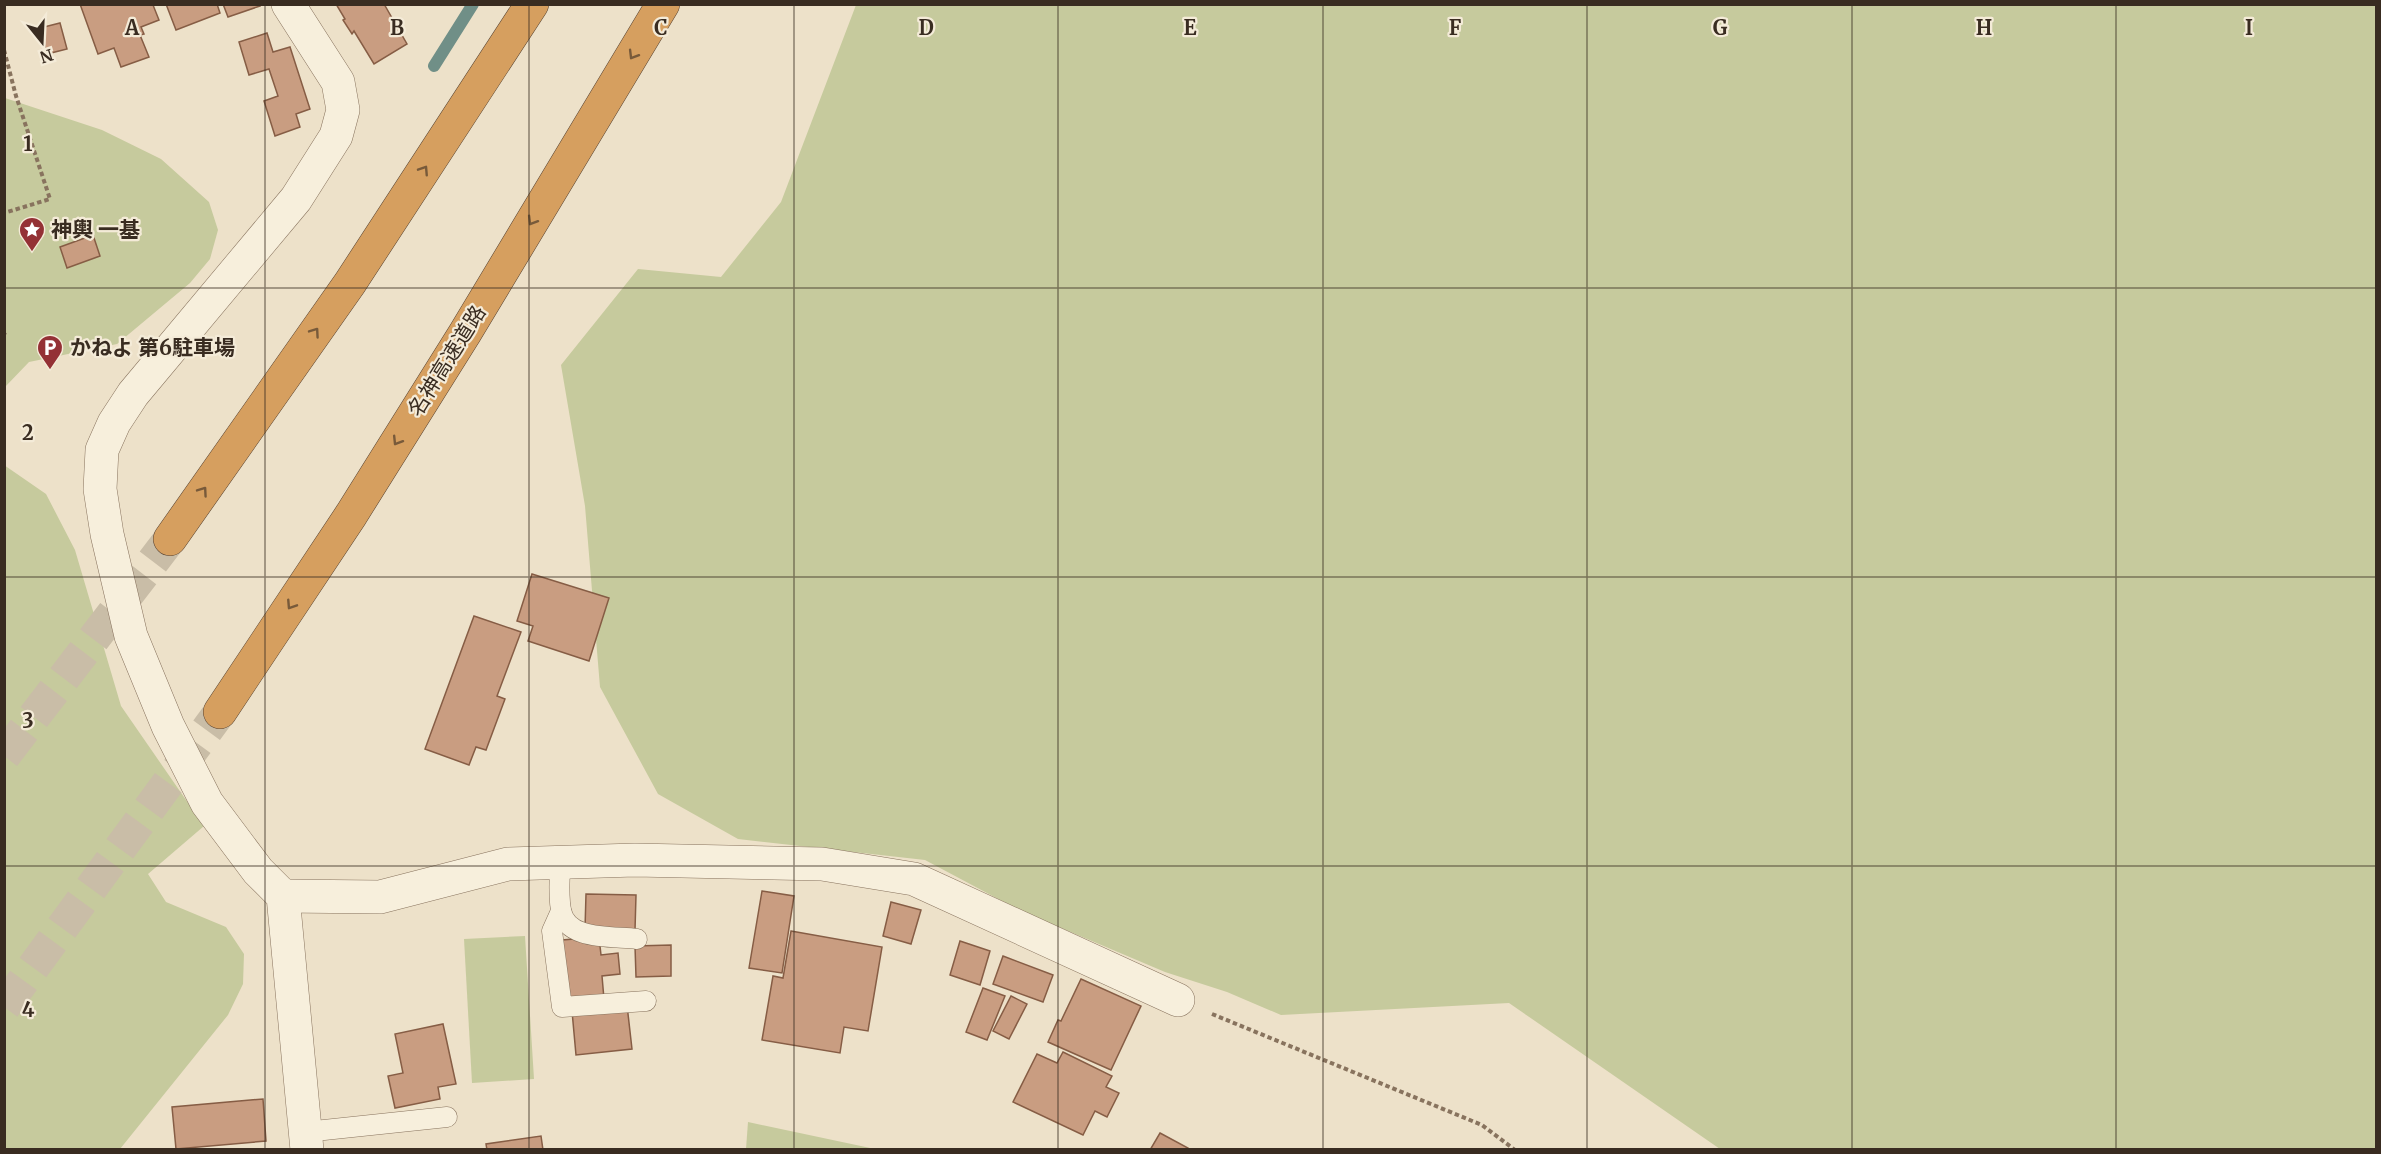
<svg xmlns="http://www.w3.org/2000/svg" width="2381" height="1154" font-family="Merriweather,'Noto Sans JP',serif">
  <style>
    .green { fill: #c6ca9d }
    .lines { fill: none; stroke-linecap: round; stroke-linejoin: round }
    .stream { stroke: #708f87; stroke-width: 12 }
    .building { fill: #c99d81; stroke: #865d45; stroke-width: 1.5 }
    .highway-tunnel { stroke: #c9bda7; stroke-width: 33; stroke-dasharray: 33 16; stroke-linecap: butt }
    .lane-casing { stroke: #88735e; stroke-width: 21 }
    .street-casing { stroke: #88735e; stroke-width: 34 }
    .highway-casing { stroke: #564232; stroke-width: 34 }
    .path { stroke: #88735e; stroke-width: 4; stroke-dasharray: 4.5 3; stroke-linecap: butt }
    .lane { stroke: #f7efdc; stroke-width: 20 }
    .street { stroke: #f7efdc; stroke-width: 33 }
    .highway { stroke: #d69f5f; stroke-width: 33 }
    .oneway { stroke: #785a3a }
    .grid { fill: none; stroke: #392c21; stroke-width: 1.5; stroke-opacity: 0.55 }
    .labels { text-anchor: middle; stroke-width: 4.5; stroke-linejoin: round; paint-order: stroke }
    .poi-label { font-size: 21px; font-weight: bold; fill: #392c21; stroke: #f4ebd8; text-anchor: start }
    .street-label { font-size: 21px; fill: #392c21; stroke: #f4ebd8 }
    .grid-label { font-size: 20px; text-anchor: middle; font-weight: bold; fill: #392c21; stroke: #f4ebd8; stroke-width: 4.5; stroke-linejoin: round; paint-order: stroke }
  </style>
  <rect width="100%" height="100%" fill="#ede1c9"/>
  <g class="green">
    <path d="M856,5H2376V1149H1720L1509,1003L1281,1015L1227,992L1165,972L1021,911L925,860L738,839L658,794L600,687L585,506L561,365L638,269L721,277L781,202Z"/>
    <path d="M5,98L102,130L161,159L209,202L218,230L210,259L190,283L117,344L29,362L5,387Z"/>
    <path d="M4,465L46,494L75,550L121,706L204,826L148,874L166,902L226,927L244,954L243,984L228,1015L120,1149H5Z"/>
    <path d="M525,936L534,1079L472,1083L464,939Z"/>
    <path d="M748,1122L875,1149H746Z"/>
  </g>
  <g class="lines">
    <path class="stream" d="M434,66L473,4"/>
  </g>
  <g class="building">
    <path d="M80,4H154L153,5L159,20L141,27L144,34L140,35L149,57L121,67L114,48L98,54Z"/>
    <path d="M166,4H217L220,13L176,30Z"/>
    <path d="M223,4H259L260,6L228,17Z"/>
    <path d="M336,4H384L407,44L374,64L354,31L352,34L343,20L345,19Z"/>
    <path d="M60,23L67,49L47,54L40,28Z"/>
    <path d="M267,33L273,52L290,47L310,109L296,114L300,127L275,136L264,101L278,96L269,69L249,75L239,42Z"/>
    <path d="M93,235L100,256L67,268L60,247Z"/>
    <path d="M532,574L609,598L589,661L528,641L533,626L517,621Z"/>
    <path d="M474,616L521,632L497,696L505,699L486,750L476,747L469,765L425,749Z"/>
    <path d="M762,891L794,896L782,973L749,968Z"/>
    <path d="M586,894L636,895L635,930L585,929Z"/>
    <path d="M891,902L921,910L911,944L883,936Z"/>
    <path d="M791,931L882,947L868,1031L844,1027L840,1053L762,1040L773,976L783,978Z"/>
    <path d="M599,937L601,955L618,953L620,974L602,976L604,999L568,1002L562,940Z"/>
    <path d="M960,941L990,951L980,985L950,975Z"/>
    <path d="M671,945V976L636,977L635,946Z"/>
    <path d="M1003,956L1053,975L1043,1002L993,984Z"/>
    <path d="M1081,979L1141,1006L1111,1070L1048,1042L1058,1020L1061,1021Z"/>
    <path d="M983,988L1005,996L987,1040L966,1032Z"/>
    <path d="M1011,996L1027,1004L1009,1039L993,1031Z"/>
    <path d="M627,1005L632,1049L576,1055L572,1011Z"/>
    <path d="M443,1024L456,1084L438,1087L440,1099L395,1108L388,1076L403,1073L395,1034Z"/>
    <path d="M1063,1052L1112,1076L1106,1087L1119,1093L1107,1117L1095,1111L1083,1135L1013,1102L1037,1054L1057,1063Z"/>
    <path d="M263,1099L266,1141L176,1149L172,1107Z"/>
    <path d="M1160,1133L1188,1148L1187,1150H1150Z"/>
    <path d="M541,1136L543,1150H487L486,1144Z"/>
  </g>
  <g class="lines">
    <g class="highway-tunnel">
      <path d="M4,756L170,539"/>
      <path d="M4,1007L220,712"/>
    </g>
    <defs>
      <g id="lane">
        <path d="M560,862C560,878 558,895 561,910C566,941 612,936 637,939"/>
        <path d="M561,911L552,931L562,1007L646,1001"/>
        <path d="M305,1132L447,1117"/>
      </g>
      <g id="street">
        <path d="M288,4L338,82L343,110L336,136L296,199L133,394L114,423L102,450L100,489L107,534L131,636L168,726L207,803L258,871L283,896L307,1150"/>
        <path d="M283,896L380,897L508,864L635,860L822,864L914,879L1178,1000"/>
      </g>
      <g id="highway">
        <path d="M170,539L350,283L532,4"/>
        <path d="M220,712L351,515L465,333L663,4"/>
      </g>
    </defs>
    <use href="#lane" class="lane-casing"/>
    <use href="#street" class="street-casing"/>
    <use href="#highway" class="highway-casing"/>
    <g class="path">
      <path d="M4,50L16,96L50,199L4,213"/>
      <path d="M4,334L6,335"/>
      <path d="M1212,1014L1482,1125L1515,1150"/>
    </g>
    <use href="#lane" class="lane"/>
    <use href="#street" class="street"/>
    <use href="#highway" class="highway"/>
  </g>
  <defs><path id="oneway-chevron" d="M-2-3.5L2.5 0L-2 3.5" fill="none" stroke-width="1.6" stroke-linecap="round" stroke-linejoin="round" transform="scale(1.5)"/></defs>
  <g class="oneway">
    <use href="#oneway-chevron" transform="translate(633 55) rotate(121)"/>
    <use href="#oneway-chevron" transform="translate(424 170) rotate(-57)"/>
    <use href="#oneway-chevron" transform="translate(532 221) rotate(121)"/>
    <use href="#oneway-chevron" transform="translate(315 332) rotate(-55)"/>
    <use href="#oneway-chevron" transform="translate(397 441) rotate(122)"/>
    <use href="#oneway-chevron" transform="translate(203 491) rotate(-55)"/>
    <use href="#oneway-chevron" transform="translate(291 605) rotate(123)"/>
  </g>
  <path class="grid" d="M265,4V1150M529,4V1150M794,4V1150M1058,4V1150M1323,4V1150M1587,4V1150M1852,4V1150M2116,4V1150M4,288H2376M4,577H2376M4,866H2376"/>
  <defs>
    <symbol id="sight-pin" viewBox="-11 -11 22 30"><path d="M0 17L-7.5 6A9.5 9.5 0 1 1 7.5 6Z" fill="#943135" stroke="#f4ebd8"/><path d="M0-6L1.8-2.2L6-1.7L2.9 1.2L3.7 5.4L0 3.3L-3.7 5.4L-2.9 1.2L-6-1.7L-1.8-2.2Z" fill="#fff"/></symbol>
    <symbol id="parking-pin" viewBox="-11 -11 22 30"><path d="M0 17L-7.5 6A9.5 9.5 0 1 1 7.5 6Z" fill="#943135" stroke="#f4ebd8"/><path d="M-3.5-5.5H1a3.5 3.5 0 0 1 0 7H-1V5.5H-3.5ZM-1-3.4V-.6H.8a1.4 1.4 0 0 0 0-2.8Z" fill="#fff"/></symbol>
  </defs>
  <g fill-rule="evenodd">
    <use href="#sight-pin" x="17" y="215" width="30" height="40"/>
    <use href="#parking-pin" x="35" y="333" width="30" height="40"/>
  </g>
  <g class="labels">
    <g class="poi-label">
      <text x="51" y="237">神輿 一基</text>
      <text x="70" y="355">かねよ 第6駐車場</text>
    </g>
    <g class="street-label">
      <text transform="translate(447 361) rotate(-58)" y="7">名神高速道路</text>
    </g>
  </g>
  <g class="grid-label">
    <text x="132" y="35">A</text>
    <text x="397" y="35">B</text>
    <text x="661" y="35">C</text>
    <text x="926" y="35">D</text>
    <text x="1190" y="35">E</text>
    <text x="1455" y="35">F</text>
    <text x="1720" y="35">G</text>
    <text x="1984" y="35">H</text>
    <text x="2249" y="35">I</text>
    <text x="28" y="151">1</text>
    <text x="28" y="440">2</text>
    <text x="28" y="728">3</text>
    <text x="28" y="1017">4</text>
  </g>
  <rect width="2381" height="1154" fill="none" stroke="#392c21" stroke-width="12"/>
  <g transform="translate(42 42) rotate(162)" stroke="#f4ebd8" stroke-width="4.5" paint-order="stroke">
  <path d="M0-4.5L10 22L0 15L-10 22Z" fill="#392c21"/>
  <text y="-9" font-size="16" font-weight="bold" text-anchor="middle" fill="#392c21">N</text>
  </g>
</svg>
